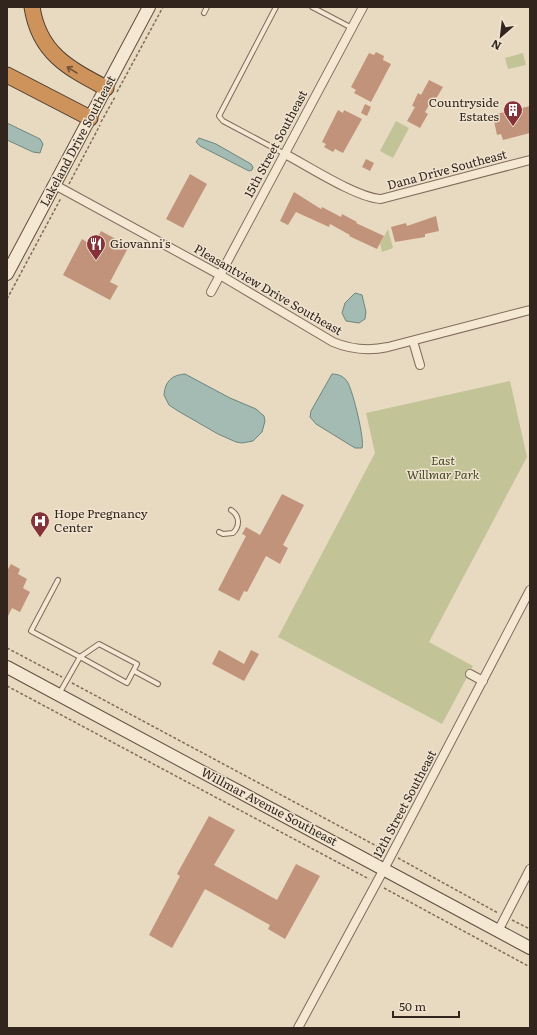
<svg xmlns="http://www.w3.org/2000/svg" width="537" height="1035" font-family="Literata,serif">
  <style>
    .green { fill: #c2c497 }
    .water { fill: #a3bbb2; stroke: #6c877e }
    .building { fill: #c2937b }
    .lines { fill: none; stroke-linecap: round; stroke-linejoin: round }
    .lane-casing { stroke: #7f6b5b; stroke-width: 6 }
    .street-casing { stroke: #7f6b5b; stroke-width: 10 }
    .secondary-casing { stroke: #614d3e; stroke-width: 14 }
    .highway-casing { stroke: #4d3b2f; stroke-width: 17 }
    .path { stroke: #7f6b5b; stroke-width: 1.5; stroke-dasharray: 3 2; stroke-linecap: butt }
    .lane { stroke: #f4e8d3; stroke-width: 4 }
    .street { stroke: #f4e8d3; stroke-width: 8 }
    .secondary { stroke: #f4e8d3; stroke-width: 12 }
    .highway { stroke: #ce925b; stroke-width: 15 }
    .oneway { stroke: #705136 }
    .labels { text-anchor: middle; stroke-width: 3; stroke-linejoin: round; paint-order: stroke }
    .poi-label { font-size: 12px; fill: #31251d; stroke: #f0e4d0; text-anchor: start }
    .street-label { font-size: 12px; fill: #31251d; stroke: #f0e4d0 }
    .park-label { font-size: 12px; font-style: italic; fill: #444b26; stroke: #f0e4d0 }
  </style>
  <rect width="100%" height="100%" fill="#e8d9c1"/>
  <g class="green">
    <path d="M523,53L526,65L508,69L505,58Z"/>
    <path d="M396,121L409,128L393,158L380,151Z"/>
    <path d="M388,229L393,248L382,252L380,244Z"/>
    <path d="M510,381L527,457L429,642L473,666L442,724L278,637L375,453L366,413Z"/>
  </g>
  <g class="water">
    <path d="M7,123L40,139L43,144L40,153L33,152L7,140Z"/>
    <path d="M199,138L216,144L251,164L253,167L252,170L249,171L200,146L196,142Z"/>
    <path d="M355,293L362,295L366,312L365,319L359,323L346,321L342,313L345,303Z"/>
    <path d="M185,374L230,398L256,409L264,416L265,421L262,432L253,441L242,443L236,442L218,434L178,411L169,405L164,395C165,381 172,375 185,374Z"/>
    <path d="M332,374C339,374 345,377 348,383C353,392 365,440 362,448H355L316,424L310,417L311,411Z"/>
  </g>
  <g class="building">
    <path d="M376,52L384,56L383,60L391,64L371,102L354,93L356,90L351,87L369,53L374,55Z"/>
    <path d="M429,80L443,87L434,102L432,100L425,112L428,114L420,128L407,121L415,107L412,106L418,93L421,95Z"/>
    <path d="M365,104L371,107L367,116L361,113Z"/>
    <path d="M530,106V133L503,140L501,134L497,135L494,121L498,120L496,114Z"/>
    <path d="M338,110L343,113L344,110L362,119L343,153L335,149L333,152L324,147L326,144L322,142Z"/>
    <path d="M366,159L374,163L370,171L362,167Z"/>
    <path d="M190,174L207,184L183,228L166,219Z"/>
    <path d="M294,192L321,209L322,207L341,217L342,214L357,222L356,223L384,236L377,249L349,236L350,235L330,224L329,227L296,212L288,225L280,221Z"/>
    <path d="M436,216L439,231L425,234V237L395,242L391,227L406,223L407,226Z"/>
    <path d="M101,231L129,246L110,282L118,286L110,300L63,275L82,239L93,246Z"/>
    <path d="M282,494L304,505L283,545L288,548L280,564L266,556L247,592L244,591L239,601L218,590L246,536L242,534L246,527L260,535Z"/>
    <path d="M11,564L20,569L18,574L27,579L23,588L30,592L20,612L12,608L7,618V571Z"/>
    <path d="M219,650L244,664L251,650L259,654L244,681L212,664Z"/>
    <path d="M209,816L235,830L214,865L277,900L296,864L320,876L285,939L268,929L270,925L205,889L172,948L149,935L180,876L177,874Z"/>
  </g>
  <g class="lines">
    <defs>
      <g id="lane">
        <path d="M276,7L219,116L223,121L285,154"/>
        <path d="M312,7L352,28"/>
        <path d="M204,13L207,7"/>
        <path d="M219,532L223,534L233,533C240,526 240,516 231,510"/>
        <path d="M58,580L31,631L80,657L59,694"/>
        <path d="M99,644L137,664L127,683L80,657Z"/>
        <path d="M134,671L158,684"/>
      </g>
      <g id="street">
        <path d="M285,154C308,166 357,198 381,199L530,160"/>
        <path d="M55,185L220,275L333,342C352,350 369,351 388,347L530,310"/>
        <path d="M211,292L363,7"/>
        <path d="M413,341L420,365"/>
        <path d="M470,674L483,681"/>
        <path d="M498,931L530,869"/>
        <path d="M298,1028L384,869L530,590"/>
      </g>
      <g id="secondary">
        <path d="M7,274L149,7"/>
        <path d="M7,667L530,948"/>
      </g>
      <g id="highway">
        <path d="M32,7C39,53 68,68 106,88"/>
        <path d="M7,75L90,118"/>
      </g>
    </defs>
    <use href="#lane" class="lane-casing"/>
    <use href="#street" class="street-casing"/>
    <use href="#secondary" class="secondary-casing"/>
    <use href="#highway" class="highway-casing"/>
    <g class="path">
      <path d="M117,92L163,7"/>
      <path d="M101,122L115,97"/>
      <path d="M69,184L100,125"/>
      <path d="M7,299L61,198"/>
      <path d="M7,648L62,677"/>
      <path d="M72,683L384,850"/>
      <path d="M7,686L369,879"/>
      <path d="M398,858L498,913"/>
      <path d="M384,888L530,967"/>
      <path d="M512,920L530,929"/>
    </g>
    <use href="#lane" class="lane"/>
    <use href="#street" class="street"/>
    <use href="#secondary" class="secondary"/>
    <use href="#highway" class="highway"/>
  </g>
  <defs><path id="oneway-shaft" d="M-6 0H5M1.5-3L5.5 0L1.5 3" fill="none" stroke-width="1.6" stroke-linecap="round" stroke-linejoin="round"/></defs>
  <use class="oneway" href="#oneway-shaft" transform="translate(72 70) rotate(-148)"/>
  <defs>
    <symbol id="building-pin" viewBox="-11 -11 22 30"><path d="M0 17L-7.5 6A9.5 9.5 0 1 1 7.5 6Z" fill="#873239" stroke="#f0e4d0"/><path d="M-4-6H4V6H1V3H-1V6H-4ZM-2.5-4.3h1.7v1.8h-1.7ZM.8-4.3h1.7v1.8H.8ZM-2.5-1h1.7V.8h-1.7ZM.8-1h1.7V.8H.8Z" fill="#fff"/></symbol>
    <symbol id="restaurant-pin" viewBox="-11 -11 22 30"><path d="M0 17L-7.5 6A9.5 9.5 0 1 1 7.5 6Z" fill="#873239" stroke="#f0e4d0"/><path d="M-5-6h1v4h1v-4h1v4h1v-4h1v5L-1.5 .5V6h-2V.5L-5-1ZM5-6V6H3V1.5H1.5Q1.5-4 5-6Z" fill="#fff"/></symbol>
    <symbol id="hospital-pin" viewBox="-11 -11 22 30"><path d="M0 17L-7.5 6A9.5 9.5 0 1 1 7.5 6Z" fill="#873239" stroke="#f0e4d0"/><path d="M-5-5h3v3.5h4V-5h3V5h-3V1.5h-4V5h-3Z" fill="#fff"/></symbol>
  </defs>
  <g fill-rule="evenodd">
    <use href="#building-pin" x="502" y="99" width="22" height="30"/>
    <use href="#restaurant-pin" x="85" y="233" width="22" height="30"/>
    <use href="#hospital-pin" x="29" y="510" width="22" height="30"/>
  </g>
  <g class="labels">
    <g class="poi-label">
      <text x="499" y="107" text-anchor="end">Countryside<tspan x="499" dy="14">Estates</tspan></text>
      <text x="110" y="248">Giovanni's</text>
      <text x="54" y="518">Hope Pregnancy<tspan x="54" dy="14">Center</tspan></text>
    </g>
    <g class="street-label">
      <text transform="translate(78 141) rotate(-62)" y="4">Lakeland Drive Southeast</text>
      <text transform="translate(276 144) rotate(-62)" y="4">15th Street Southeast</text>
      <text transform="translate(447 170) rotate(-15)" y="4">Dana Drive Southeast</text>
      <text transform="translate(268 290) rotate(30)" y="4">Pleasantview Drive Southeast</text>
      <text transform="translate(405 804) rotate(-62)" y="4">12th Street Southeast</text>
      <text transform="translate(269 807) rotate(28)" y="4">Willmar Avenue Southeast</text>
    </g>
    <g class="park-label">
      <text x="443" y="465">East<tspan x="443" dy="14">Willmar Park</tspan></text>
    </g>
  </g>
  <rect width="537" height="1035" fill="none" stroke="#31251d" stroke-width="16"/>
  <g transform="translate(501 36) rotate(208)" stroke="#f0e4d0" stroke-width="3" paint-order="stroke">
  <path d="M0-3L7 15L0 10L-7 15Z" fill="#31251d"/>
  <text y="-6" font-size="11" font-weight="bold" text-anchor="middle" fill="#31251d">N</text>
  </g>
  <path d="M393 1011v6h66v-6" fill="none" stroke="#31251d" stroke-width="2"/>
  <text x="399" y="1011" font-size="12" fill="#31251d" stroke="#f0e4d0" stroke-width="3" paint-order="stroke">50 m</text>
</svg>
